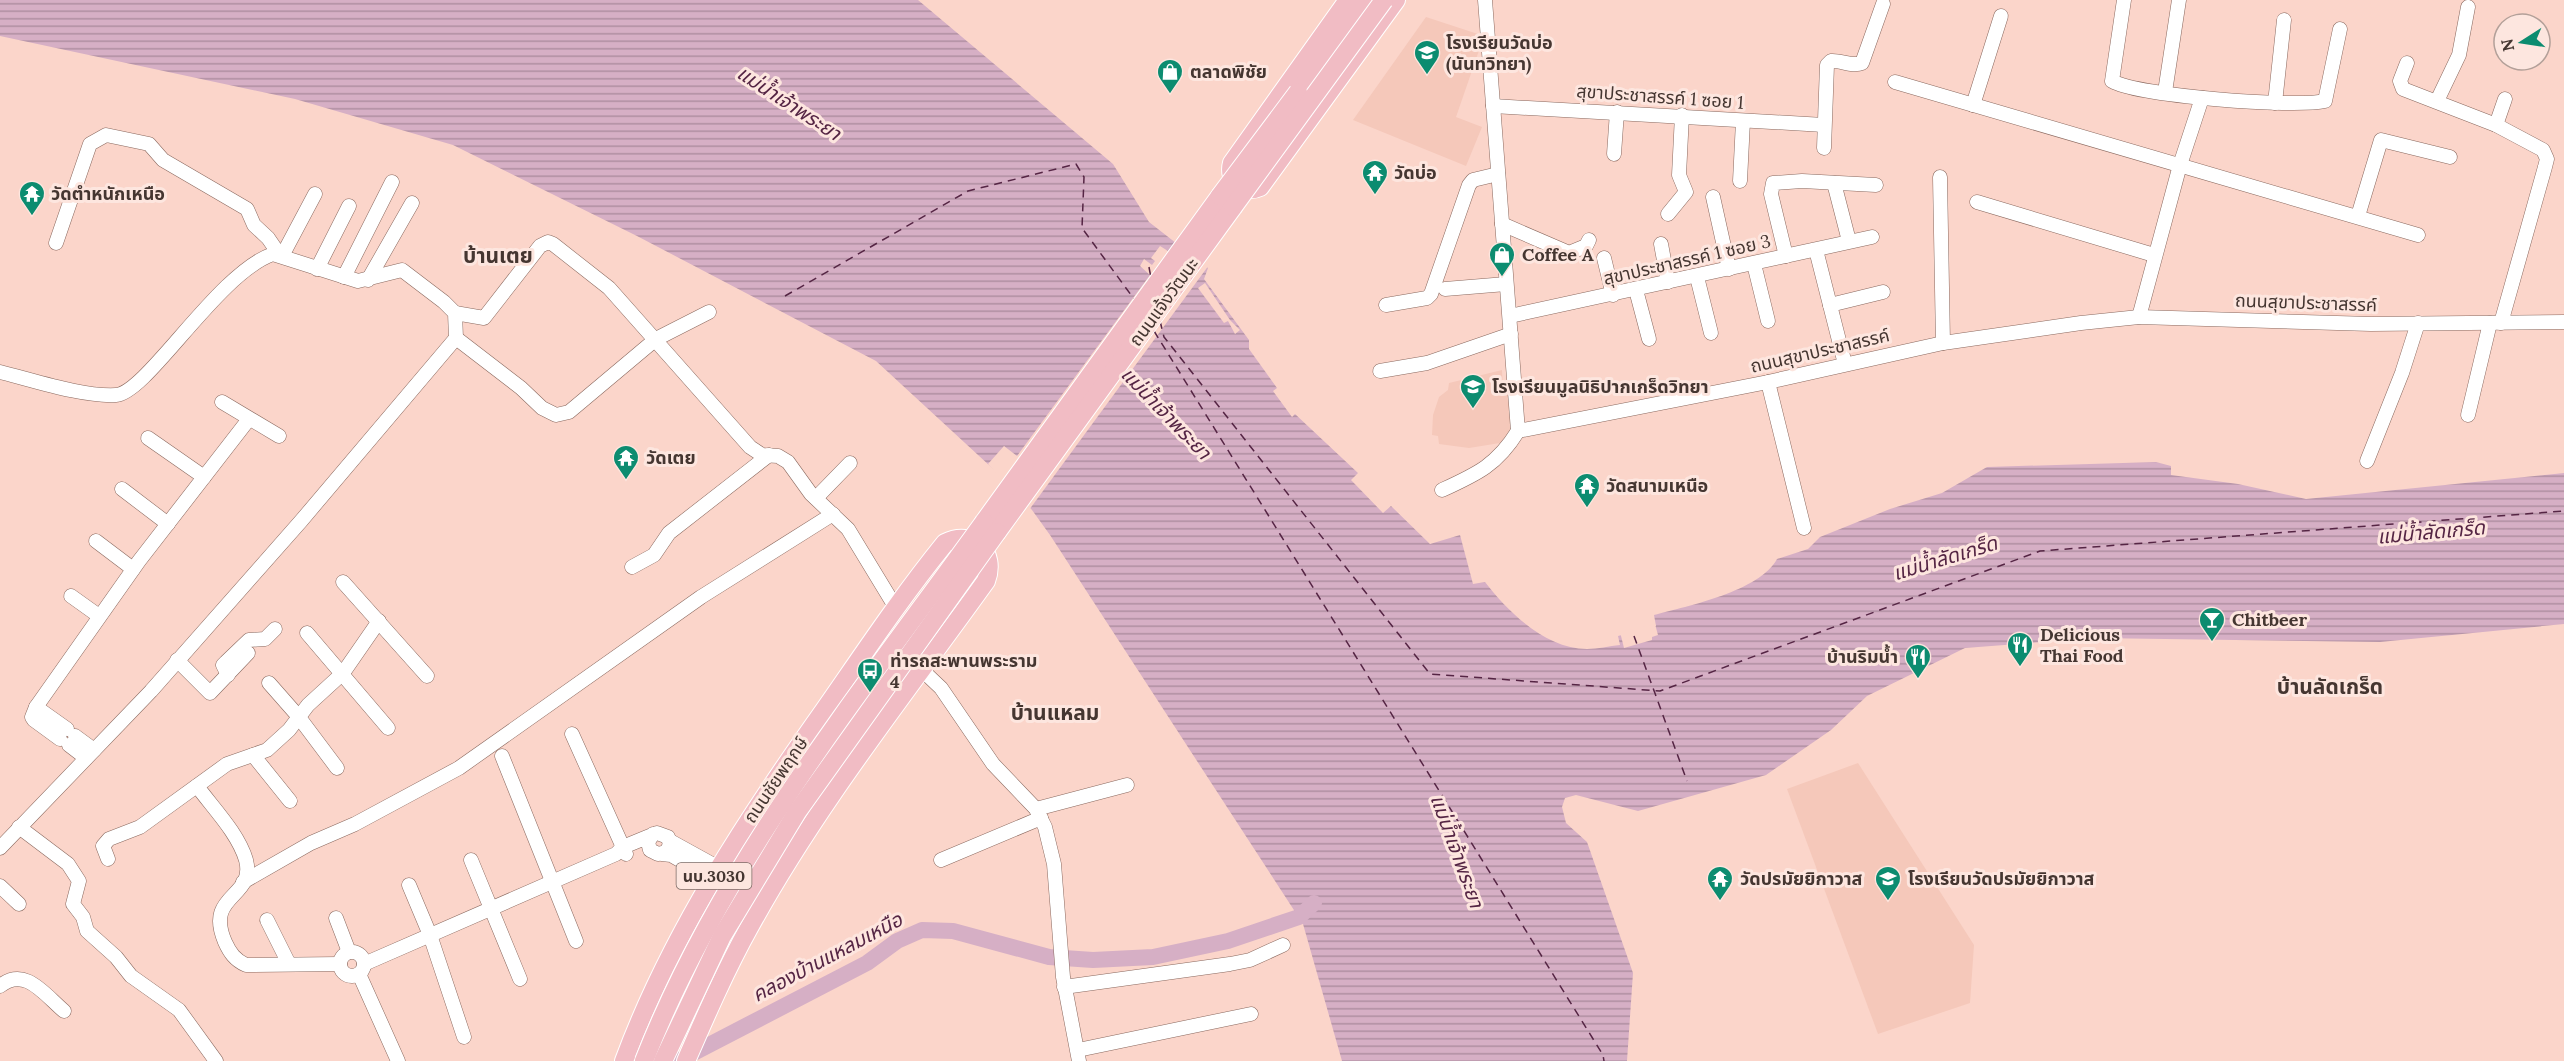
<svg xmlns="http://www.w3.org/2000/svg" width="2564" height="1061" font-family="Lora,'Noto Sans Thai',serif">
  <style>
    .built { fill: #f5c8ba }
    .water { fill: url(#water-rules) }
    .pier { fill: #fbd5ca }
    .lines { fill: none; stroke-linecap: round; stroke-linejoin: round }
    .river { stroke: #d6afc5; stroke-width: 16 }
    .ferry { stroke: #552544; stroke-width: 1.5; stroke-dasharray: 8 6; stroke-linecap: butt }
    .minor-casing { stroke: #8a695f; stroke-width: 15 }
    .major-casing { stroke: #fff; stroke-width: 20 }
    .minor { stroke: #fff; stroke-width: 14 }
    .major { stroke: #f1bcc4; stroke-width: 18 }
    .major-bridge-casing { stroke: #fff; stroke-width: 20; stroke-linecap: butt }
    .major-bridge { stroke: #f1bcc4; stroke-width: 18 }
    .labels { text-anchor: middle; stroke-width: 6; stroke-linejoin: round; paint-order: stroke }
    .shield { fill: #fde6df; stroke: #7c6b65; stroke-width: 1.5 }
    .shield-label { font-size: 16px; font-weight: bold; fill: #453631 }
    .poi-label { font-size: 18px; font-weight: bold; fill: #453631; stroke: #fde6df; text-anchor: start }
    .street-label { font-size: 18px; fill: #453631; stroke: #fde6df }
    .water-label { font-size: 20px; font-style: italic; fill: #552544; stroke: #fde6df }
    .quarter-label { font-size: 21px; font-weight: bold; fill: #453631; stroke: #fde6df }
  </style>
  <defs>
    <pattern id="water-rules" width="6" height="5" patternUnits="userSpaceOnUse" patternTransform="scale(1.5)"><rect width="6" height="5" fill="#d6afc5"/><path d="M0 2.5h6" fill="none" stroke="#af8fa1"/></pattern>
  </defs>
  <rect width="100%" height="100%" fill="#fbd5ca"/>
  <g class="built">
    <path d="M1426,17L1484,36L1456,117L1482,127L1466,166L1353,120Z"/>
    <path d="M1502,370L1503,390L1512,391V406L1511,430L1500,443L1469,448L1439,444L1438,436L1432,435L1433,415L1439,397L1448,390L1449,383Z"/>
    <path d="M1858,763L1974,945L1970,1003L1878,1034L1787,789Z"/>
  </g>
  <path class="water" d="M0,0H918L1113,164L1149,222L1208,268L1204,279L1249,340V349L1277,388L1273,391L1292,417L1295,414L1358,473L1351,480L1383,513L1391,506L1430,544L1460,535L1473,584L1485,582C1508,612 1546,649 1587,649C1598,649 1609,646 1620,645L1618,636L1656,626L1654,615C1688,606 1760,591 1777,559L1808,549L1820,537L1890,509L1942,493L1987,467L2156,462L2171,466V475L2238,484L2306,499L2564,473V624L2380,642L2094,638L1965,648L1867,696L1831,730L1766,775L1638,811L1576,795L1565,798L1562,807L1566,823L1587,842L1633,973L1627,1061H1342L1303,924L1050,535L1032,510L1003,478L876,361L637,236L453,145L295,99L0,36Z"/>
  <g class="pier">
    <path d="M1176,240L1209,265L1029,510L988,464L1004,446L1017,456L1150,275L1140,266L1144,259L1152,265L1155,261L1151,258L1160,246L1168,251Z"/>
    <path d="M1205,283L1230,320L1240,330L1235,334L1228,321L1224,323L1198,288Z"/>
    <path d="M1655,624L1658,635L1652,637V640L1624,648L1620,632Z"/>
  </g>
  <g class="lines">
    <path class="river" d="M680,1060L867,963L897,941L922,930L953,931L1049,957L1093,960L1153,957L1228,941L1299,917L1314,903"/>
    <g class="ferry">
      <path d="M1149,267L1151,278"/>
      <path d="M785,296L968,191L1076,164L1084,177L1082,228L1134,299"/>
      <path d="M1160,321L1164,337L1430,674L1660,691L2040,551L2564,511"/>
      <path d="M1154,331L1603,1055L1604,1061"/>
      <path d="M1634,636L1687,781"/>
    </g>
    <defs>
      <g id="minor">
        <path d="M1485,0L1518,431"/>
        <path d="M2124,0L2112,81C2138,96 2294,108 2325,101L2340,29"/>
        <path d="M2407,63L2400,81L2403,89L2496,125L2543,150L2547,159L2545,167L2501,323"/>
        <path d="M1895,82L2418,235"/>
        <path d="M2165,92L2179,0"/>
        <path d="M2437,101L2459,55L2468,7"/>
        <path d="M2275,103L2284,20"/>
        <path d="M1973,105L2001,16"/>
        <path d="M1493,106L1824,125"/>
        <path d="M2496,125L2505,99"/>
        <path d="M1824,148L1827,65L1831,61C1841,60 1852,67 1862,63L1883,4"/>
        <path d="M1614,154L1617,112"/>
        <path d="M1940,177L1943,343"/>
        <path d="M1740,181L1743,121"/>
        <path d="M1834,183L1849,241"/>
        <path d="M1713,197L1729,269"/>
        <path d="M1977,202L2154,255"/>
        <path d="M1668,214L1686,192L1679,175L1682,115"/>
        <path d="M2358,216L2381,140L2450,157"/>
        <path d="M1502,224L1569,253L1586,246L1589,240"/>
        <path d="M56,243L90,144L106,135L149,144L163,160L247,209L254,225L268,238L279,254"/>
        <path d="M1661,244L1668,282"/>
        <path d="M1816,250L1845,364"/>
        <path d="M282,256L315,194"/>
        <path d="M1786,256L1771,194L1773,183L1802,181L1876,185"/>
        <path d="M1604,258L1613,295"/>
        <path d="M1754,264L1768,321"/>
        <path d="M317,269L349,206"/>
        <path d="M344,277L392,182"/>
        <path d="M1697,277L1711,333"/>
        <path d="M368,280L412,203"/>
        <path d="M1445,289L1506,284"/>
        <path d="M1636,290L1649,339"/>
        <path d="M1386,305L1427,298L1431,294L1469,185L1473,180L1498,174"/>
        <path d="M1830,305L1883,292"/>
        <path d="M455,313L484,318L540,246L548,242L553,244L609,288L750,447L762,455L778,456L788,462L811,494L848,529L896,608"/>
        <path d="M1510,316L1872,237"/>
        <path d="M2139,317L2180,165L2202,98"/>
        <path d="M1380,371L1427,363L1511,334"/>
        <path d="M0,372C33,380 83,397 116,395C147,393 218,273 273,254L358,281L402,270L444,302L455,313L456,338"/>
        <path d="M1768,382L1804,528"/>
        <path d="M222,402L279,436"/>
        <path d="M2468,415L2490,323"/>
        <path d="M1518,431L1768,382L1943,343L2081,323L2139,317L2371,324L2564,322"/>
        <path d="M148,438L204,477"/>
        <path d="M2367,461L2402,373L2418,323"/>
        <path d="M122,489L168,524"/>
        <path d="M1442,490C1477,474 1497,465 1518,431"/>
        <path d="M816,498L850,463"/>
        <path d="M96,541L133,569"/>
        <path d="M632,567L654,555L669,533L769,455"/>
        <path d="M343,582L427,676"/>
        <path d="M71,596L99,616"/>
        <path d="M307,633L388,728"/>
        <path d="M177,660L210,693L248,653"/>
        <path d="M922,670L941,688L993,764L1036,809L1045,827L1054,864L1063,977L1079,1061"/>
        <path d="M228,675L223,665L226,662L249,640L265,639L275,629"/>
        <path d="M269,683L298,716L337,768"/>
        <path d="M36,707L67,729"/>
        <path d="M572,734L626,854"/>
        <path d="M75,736L94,750"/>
        <path d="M60,739L34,720L32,717L36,707L139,561L249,419"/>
        <path d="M69,745L86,758"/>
        <path d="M253,755L290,801"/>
        <path d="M502,756L576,941"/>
        <path d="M197,786C213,808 238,833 246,860C256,899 204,893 225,942C230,953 235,960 246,965L340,964"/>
        <path d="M1036,809L1127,785"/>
        <path d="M19,827L68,864L79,881L73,904L83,917L87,931L116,957L131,976L179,1010L216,1061"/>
        <path d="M670,841L719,868"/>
        <path d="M0,848L151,691L301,521L456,338L521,388L542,408L556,415L569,412L656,339L709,312"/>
        <path d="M662,854L671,855L713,879"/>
        <path d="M108,859L103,846L109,839L140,827L227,764L267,750L289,730L308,705L343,673L379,621"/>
        <path d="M471,860L520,979"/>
        <path d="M941,860L1041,818"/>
        <path d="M243,882L311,843L355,824L459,768L701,597L833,514"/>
        <path d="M409,885L430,935L464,1037"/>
        <path d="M0,886L19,904"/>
        <path d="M336,918L349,952"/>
        <path d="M267,920L289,964"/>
        <circle cx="352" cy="964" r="12"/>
        <path d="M364,964L616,854L623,847L657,833L668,837L670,845L666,852L658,854L650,850L648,842L653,834"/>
        <path d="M359,974L398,1061"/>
        <path d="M0,986C25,966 44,994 64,1011"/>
        <path d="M1064,987L1230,964L1250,960L1283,945"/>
        <path d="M1078,1050L1251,1014"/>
      </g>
      <g id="major">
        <path d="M1348,0L1232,163C1227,181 1243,195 1260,187L1396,0"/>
        <path d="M1298,92L1366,0"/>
        <path d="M984,522L1220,196"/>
        <path d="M997,532L1233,207"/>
        <path d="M624,1061C671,934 747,819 825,709C864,653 902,596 945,543C973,529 997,552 986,581C905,694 817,804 750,926C726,969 706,1015 686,1061"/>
      </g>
    </defs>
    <use href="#minor" class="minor-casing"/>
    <use href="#major" class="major-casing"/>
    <use href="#minor" class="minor"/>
    <use href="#major" class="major"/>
    <defs>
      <g id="major-bridge">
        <path d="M1220,196L1298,92"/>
        <path d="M1233,207L1384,0"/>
        <path d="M644,1061C722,862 860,694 984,522"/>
        <path d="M663,1061L722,936L797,812L997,532"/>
      </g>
    </defs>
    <use href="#major-bridge" class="major-bridge-casing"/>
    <use href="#major-bridge" class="major-bridge"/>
  </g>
  <defs>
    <symbol id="school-pin" viewBox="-11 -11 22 30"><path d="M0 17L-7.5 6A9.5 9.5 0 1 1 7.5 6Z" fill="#0c8c70" stroke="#fde6df"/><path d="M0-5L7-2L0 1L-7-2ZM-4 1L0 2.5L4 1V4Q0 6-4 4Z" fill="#fff"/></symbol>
    <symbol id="shop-pin" viewBox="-11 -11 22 30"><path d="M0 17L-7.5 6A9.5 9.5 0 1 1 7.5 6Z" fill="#0c8c70" stroke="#fde6df"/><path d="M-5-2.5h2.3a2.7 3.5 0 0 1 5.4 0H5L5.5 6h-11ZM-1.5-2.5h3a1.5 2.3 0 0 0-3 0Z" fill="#fff"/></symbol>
    <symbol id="temple-pin" viewBox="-11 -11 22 30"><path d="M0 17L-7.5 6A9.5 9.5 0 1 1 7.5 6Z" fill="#0c8c70" stroke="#fde6df"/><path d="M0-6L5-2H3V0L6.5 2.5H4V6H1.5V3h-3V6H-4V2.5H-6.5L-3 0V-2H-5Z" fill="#fff"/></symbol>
    <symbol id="bar-pin" viewBox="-11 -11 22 30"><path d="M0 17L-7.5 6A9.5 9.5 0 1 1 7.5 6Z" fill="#0c8c70" stroke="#fde6df"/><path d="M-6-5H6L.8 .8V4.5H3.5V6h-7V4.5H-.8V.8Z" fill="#fff"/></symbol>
    <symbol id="restaurant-pin" viewBox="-11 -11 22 30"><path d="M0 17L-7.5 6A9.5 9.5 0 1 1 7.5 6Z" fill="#0c8c70" stroke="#fde6df"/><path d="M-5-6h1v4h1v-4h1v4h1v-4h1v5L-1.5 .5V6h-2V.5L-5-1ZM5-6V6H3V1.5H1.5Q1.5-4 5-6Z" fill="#fff"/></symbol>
    <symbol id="bus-pin" viewBox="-11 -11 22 30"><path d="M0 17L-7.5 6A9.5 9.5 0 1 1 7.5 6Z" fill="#0c8c70" stroke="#fde6df"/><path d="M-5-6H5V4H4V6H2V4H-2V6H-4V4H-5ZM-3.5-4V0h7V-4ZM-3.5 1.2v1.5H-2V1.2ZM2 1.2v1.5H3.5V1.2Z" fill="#fff"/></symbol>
  </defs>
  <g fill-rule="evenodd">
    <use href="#school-pin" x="1412" y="38" width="30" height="40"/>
    <use href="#shop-pin" x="1155" y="57" width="30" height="40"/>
    <use href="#temple-pin" x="1360" y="158" width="30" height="40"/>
    <use href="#temple-pin" x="17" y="179" width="30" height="40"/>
    <use href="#shop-pin" x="1487" y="240" width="30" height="40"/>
    <use href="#school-pin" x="1458" y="372" width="30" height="40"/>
    <use href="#temple-pin" x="611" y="443" width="30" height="40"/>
    <use href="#temple-pin" x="1572" y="471" width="30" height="40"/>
    <use href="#bar-pin" x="2197" y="605" width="30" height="40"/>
    <use href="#restaurant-pin" x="2005" y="630" width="30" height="40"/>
    <use href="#restaurant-pin" x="1903" y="642" width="30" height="40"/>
    <use href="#bus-pin" x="855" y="656" width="30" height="40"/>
    <use href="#temple-pin" x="1705" y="864" width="30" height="40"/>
    <use href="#school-pin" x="1873" y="864" width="30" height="40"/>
  </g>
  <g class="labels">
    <rect class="shield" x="676.5" y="863" width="75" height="26" rx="4.5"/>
    <g class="shield-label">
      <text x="714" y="882">นบ.3030</text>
    </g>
    <g class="poi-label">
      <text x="1446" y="49">โรงเรียนวัดบ่อ<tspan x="1446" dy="21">(นันทวิทยา)</tspan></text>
      <text x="1190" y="78">ตลาดพิชัย</text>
      <text x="1394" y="179">วัดบ่อ</text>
      <text x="51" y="200">วัดตำหนักเหนือ</text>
      <text x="1522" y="261">Coffee A</text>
      <text x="1492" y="393">โรงเรียนมูลนิธิปากเกร็ดวิทยา</text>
      <text x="646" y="464">วัดเตย</text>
      <text x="1606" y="492">วัดสนามเหนือ</text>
      <text x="2232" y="626">Chitbeer</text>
      <text x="2040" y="641">Delicious<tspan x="2040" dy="21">Thai Food</tspan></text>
      <text x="1898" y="663" text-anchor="end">บ้านริมน้ำ</text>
      <text x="890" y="667">ท่ารถสะพานพระราม<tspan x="890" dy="21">4</tspan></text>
      <text x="1740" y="885">วัดปรมัยยิกาวาส</text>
      <text x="1908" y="885">โรงเรียนวัดปรมัยยิกาวาส</text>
    </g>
    <g class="street-label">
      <text transform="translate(1660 97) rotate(4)" y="6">สุขาประชาสรรค์ 1 ซอย 1</text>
      <text transform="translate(1687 260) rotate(-13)" y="6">สุขาประชาสรรค์ 1 ซอย 3</text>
      <text transform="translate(1164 302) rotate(-54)" y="6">ถนนแจ้งวัฒนะ</text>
      <text transform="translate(2306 303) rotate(2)" y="6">ถนนสุขาประชาสรรค์</text>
      <text transform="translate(1820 351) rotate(-13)" y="6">ถนนสุขาประชาสรรค์</text>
      <text transform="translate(776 780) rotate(-56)" y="6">ถนนชัยพฤกษ์</text>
    </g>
    <g class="water-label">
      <text transform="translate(789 103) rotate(33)" y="7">แม่น้ำเจ้าพระยา</text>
      <text transform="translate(1166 413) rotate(46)" y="7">แม่น้ำเจ้าพระยา</text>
      <text transform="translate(2431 532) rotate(-5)" y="7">แม่น้ำลัดเกร็ด</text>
      <text transform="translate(1945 558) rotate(-17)" y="7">แม่น้ำลัดเกร็ด</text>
      <text transform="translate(1457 851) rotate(70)" y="7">แม่น้ำเจ้าพระยา</text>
      <text transform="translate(827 957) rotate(-28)" y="7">คลองบ้านแหลมเหนือ</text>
    </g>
    <g class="quarter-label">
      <text x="498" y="263">บ้านเตย</text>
      <text x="2330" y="694">บ้านลัดเกร็ด</text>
      <text x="1055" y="720">บ้านแหลม</text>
    </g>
  </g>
  <g transform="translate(2522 42) rotate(258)"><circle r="28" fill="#fde6df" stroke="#b3a099" stroke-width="1.5"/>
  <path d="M0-4.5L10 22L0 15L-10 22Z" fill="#0c8c70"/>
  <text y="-9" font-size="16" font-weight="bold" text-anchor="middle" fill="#453631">N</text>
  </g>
</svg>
